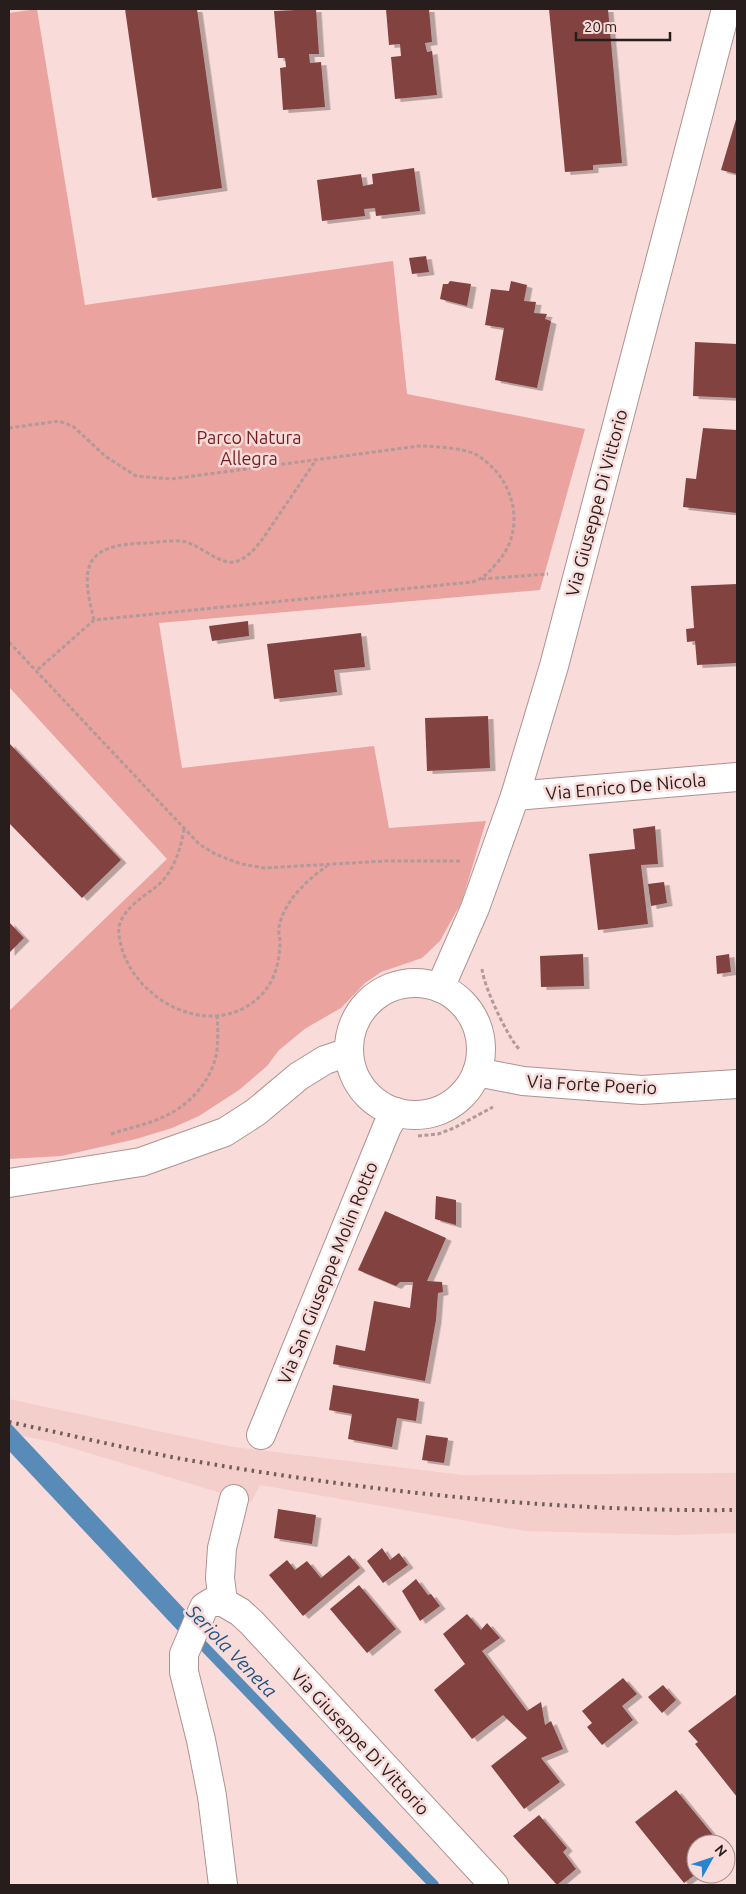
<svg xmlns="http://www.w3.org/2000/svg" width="746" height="1894" font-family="Ubuntu,sans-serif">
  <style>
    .built { fill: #f4cecb }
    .green { fill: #eaa39e }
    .water { fill: #598bb9 }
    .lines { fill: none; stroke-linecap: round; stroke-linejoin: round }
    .stream { stroke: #598bb9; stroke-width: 10 }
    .building { fill: #82423f; filter: url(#shadow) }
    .minor-casing { stroke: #ae9390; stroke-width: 30 }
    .tertiary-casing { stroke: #ae9390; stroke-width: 30 }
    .path { stroke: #b19a98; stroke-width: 3; stroke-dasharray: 4 2.5; stroke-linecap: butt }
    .minor { stroke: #fff; stroke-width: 28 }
    .tertiary { stroke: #fff; stroke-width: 28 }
    .rail { stroke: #6e5d5c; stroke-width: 4; stroke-dasharray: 2.5 5; stroke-linecap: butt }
    .labels { text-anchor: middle; stroke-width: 5; stroke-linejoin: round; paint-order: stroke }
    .park-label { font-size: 18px; fill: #721d1f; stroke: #f9dbd9 }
    .street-label { font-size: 18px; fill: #271d1c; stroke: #f9dbd9 }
    .water-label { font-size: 19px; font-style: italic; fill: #1d5381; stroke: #f9dbd9 }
  </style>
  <defs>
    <filter id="shadow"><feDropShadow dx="5.5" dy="3" stdDeviation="0" flood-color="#0004"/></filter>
  </defs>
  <rect width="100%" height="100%" fill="#f9dbd9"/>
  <path class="built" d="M9,1399L233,1447L463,1475L737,1473V1533L674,1535L525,1531L260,1485L251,1502L52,1442L9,1433Z"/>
  <path class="green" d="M37,9L85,305L393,261L407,394L585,429L540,590L159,623L182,768L374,746L389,828L486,821L462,901L440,941L422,958L381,972L365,983L341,1008L306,1028L279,1050L267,1066L239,1090L199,1116L172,1128L136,1139L61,1156L9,1159V1011L167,859L9,687V13Z"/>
  <path class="water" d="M9,1422L187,1612L181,1634L9,1451Z"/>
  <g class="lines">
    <path class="stream" d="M194,1636L434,1885"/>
  </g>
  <g class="building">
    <path d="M125,9H197L222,188L152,198Z"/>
    <path d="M316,9L319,54H309L310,63L321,62L325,107L283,110L280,68L286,67L285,58H278L274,11Z"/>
    <path d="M386,9H429L432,42L425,43L427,52L432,51L437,95L395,99L391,57L401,56L400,44L389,45Z"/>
    <path d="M549,9H608L622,163L593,165V170L565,172Z"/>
    <path d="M737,116V174L721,170Z"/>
    <path d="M414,168L420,211L376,216L375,208L364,209L365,216L322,221L317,180L361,174L363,186L373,184L372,174Z"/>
    <path d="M426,256L429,272L412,274L409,258Z"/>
    <path d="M450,281L471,284L467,306L440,299L443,284H448Z"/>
    <path d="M511,281L527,285L524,301L536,302L534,313L547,314L545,319L551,321L537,388L495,380L504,328L485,325L491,289L509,291Z"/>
    <path d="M695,342L737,344V398L693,396Z"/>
    <path d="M703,428L737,430V513L683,507L686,478L696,479Z"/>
    <path d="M737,584V663L697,665L695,641L687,642L686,629L694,628L691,586Z"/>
    <path d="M248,621L249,636L212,641L209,626Z"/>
    <path d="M361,633L365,667L334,670L337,692L274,699L267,644Z"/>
    <path d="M488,716L490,768L427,771L425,718Z"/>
    <path d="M9,743L121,860L82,898L9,823Z"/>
    <path d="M655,826L658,864L641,865L648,924L598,930L589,854L635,849L633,829Z"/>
    <path d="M664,882L667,903L651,906L648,884Z"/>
    <path d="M9,922L24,938L9,953Z"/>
    <path d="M583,954L584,986L541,987L540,956Z"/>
    <path d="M729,954L731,972L717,974L716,956Z"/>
    <path d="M436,1196L456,1200V1225L435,1219Z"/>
    <path d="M385,1211L446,1238L427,1281L442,1282L443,1292L438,1293L436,1320L425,1381L333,1364L336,1345L365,1351L374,1301L410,1308L413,1282H400L396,1286L358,1270Z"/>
    <path d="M333,1385L419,1399L416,1421L397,1418L392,1447L348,1439L352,1414L329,1410Z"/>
    <path d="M426,1435L448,1438L444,1463L422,1460Z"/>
    <path d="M278,1509L316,1515L312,1544L274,1538Z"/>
    <path d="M382,1548L390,1560L399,1553L408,1565L383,1583L367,1561Z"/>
    <path d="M349,1555L360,1568L303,1616L269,1575L287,1560L295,1570L307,1561L321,1578Z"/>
    <path d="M416,1579L428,1595L431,1594L440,1606L420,1621L402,1591Z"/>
    <path d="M359,1585L396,1629L367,1653L330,1609Z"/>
    <path d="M467,1614L481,1630L487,1623L500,1638L482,1651L527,1711L541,1702L545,1725L551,1721L563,1749L541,1758L560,1782L524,1809L491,1766L527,1738L503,1715L472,1739L434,1690L465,1664L443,1634Z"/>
    <path d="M623,1678L637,1694L622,1706L633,1720L602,1745L587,1727L592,1723L582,1711Z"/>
    <path d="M663,1685L676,1700L662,1713L648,1697Z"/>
    <path d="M737,1694V1797L695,1744L698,1742L688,1731Z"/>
    <path d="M676,1790L714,1836L709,1839L713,1844H696V1874L684,1883L635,1822Z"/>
    <path d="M539,1815L567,1848L563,1852L576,1869L557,1885L513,1836Z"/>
  </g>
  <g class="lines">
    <defs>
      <g id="minor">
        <path d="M515,796L737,777"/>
        <path d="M9,1183L141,1162L225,1132L256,1112L299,1076L325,1060L349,1052"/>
        <path d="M261,1435L387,1127L396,1112"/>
        <path d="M223,1602L240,1612L252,1623L494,1885"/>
        <path d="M223,1885L212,1796L201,1740L184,1672V1654L204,1607L212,1602H223L220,1578L222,1548L234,1499"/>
      </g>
      <g id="tertiary">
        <circle cx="415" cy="1049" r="66"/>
        <path d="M440,988L475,908L515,796L554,666L726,9"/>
        <path d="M477,1072L523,1081L642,1090L737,1084"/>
      </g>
    </defs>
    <use href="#minor" class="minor-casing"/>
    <use href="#tertiary" class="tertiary-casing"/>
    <g class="path">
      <path d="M9,428L59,421L74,427L105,456L136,476L171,479L419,446C434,446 462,448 475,454C483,458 490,465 496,471C519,499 521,537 496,564C489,572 483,579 472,582L94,620L36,671"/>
      <path d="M482,579L548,574"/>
      <path d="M94,620C80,566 84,545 144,543C157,543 174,539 186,542C200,546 213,559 228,562C243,564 256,548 264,537L316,460"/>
      <path d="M9,642L199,844L215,854L241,864L265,868L386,861H461"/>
      <path d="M184,829C181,849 173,873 157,886C144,896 126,907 120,923C117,930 120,942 122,949C136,996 197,1033 244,1008C271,993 279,971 280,942C280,937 278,932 279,927C284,901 307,880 327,866"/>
      <path d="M482,969C484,987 507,1036 519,1049"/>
      <path d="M111,1134C128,1128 146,1125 163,1117C189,1106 213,1080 217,1050C218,1039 218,1027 217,1015"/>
      <path d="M418,1136L438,1134L454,1128L493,1107"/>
    </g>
    <use href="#minor" class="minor"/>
    <use href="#tertiary" class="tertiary"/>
    <path class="rail" d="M9,1422C66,1434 124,1448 182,1459C365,1491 552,1512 737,1510"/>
  </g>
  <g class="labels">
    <g class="park-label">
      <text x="249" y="444">Parco Natura<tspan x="249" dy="21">Allegra</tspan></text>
    </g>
    <g class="street-label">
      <text transform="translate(597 503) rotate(-75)" y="6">Via Giuseppe Di Vittorio</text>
      <text transform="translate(626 787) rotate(-5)" y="6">Via Enrico De Nicola</text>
      <text transform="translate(592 1085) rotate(3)" y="6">Via Forte Poerio</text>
      <text transform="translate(328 1273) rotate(-68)" y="6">Via San Giuseppe Molin Rotto</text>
      <text transform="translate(360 1742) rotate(47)" y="6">Via Giuseppe Di Vittorio</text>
    </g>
    <g class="water-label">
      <text transform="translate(232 1651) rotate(46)" y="7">Seriola Veneta</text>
    </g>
  </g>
  <rect width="746" height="1894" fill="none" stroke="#271d1c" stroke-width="20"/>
  <g transform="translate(711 1859) rotate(50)"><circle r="24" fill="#f9dbd9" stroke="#a58f8d"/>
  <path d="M0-4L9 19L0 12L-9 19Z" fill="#2784d1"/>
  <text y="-8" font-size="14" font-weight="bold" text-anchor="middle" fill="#271d1c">N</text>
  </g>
  <path d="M576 32v8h94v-8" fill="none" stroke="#271d1c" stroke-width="2.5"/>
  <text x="584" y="32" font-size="15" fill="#271d1c" stroke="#f9dbd9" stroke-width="4" paint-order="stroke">20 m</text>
</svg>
